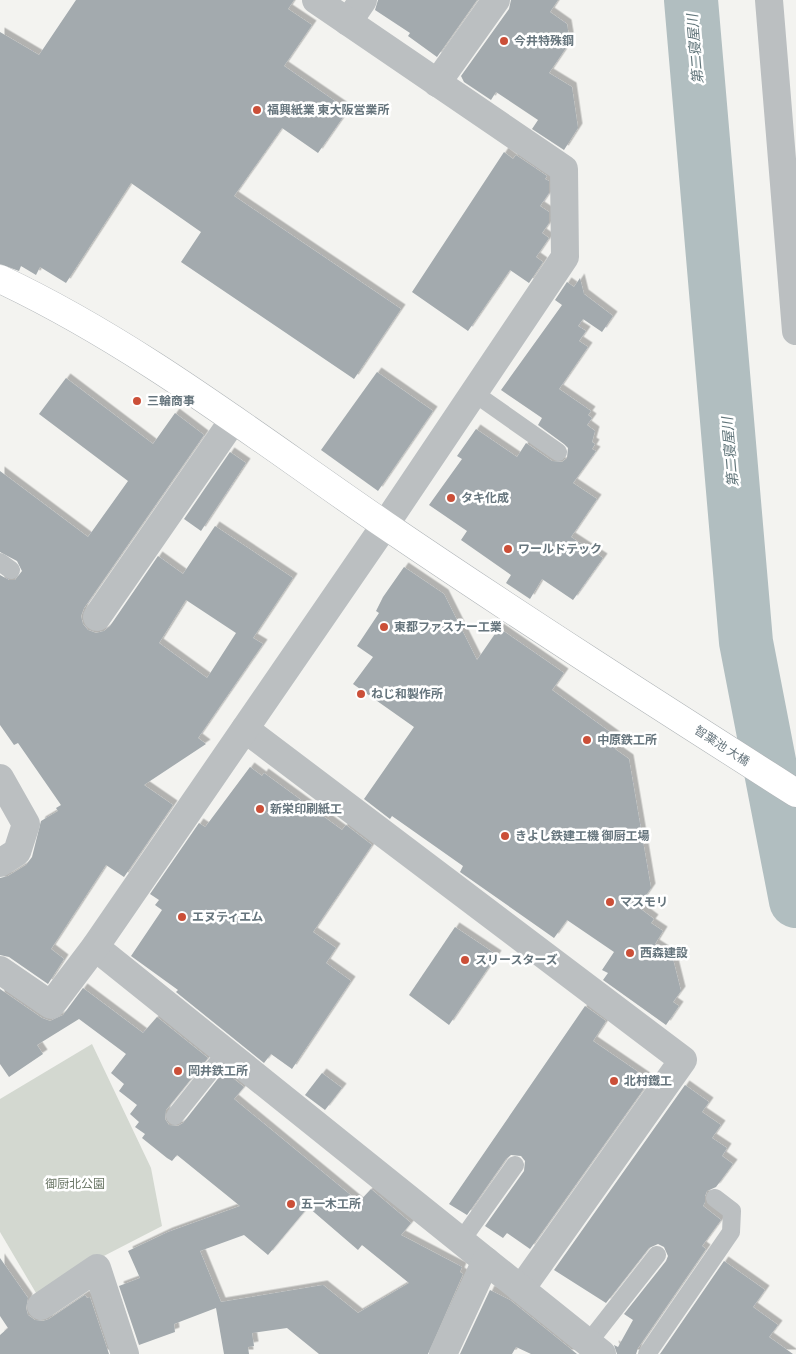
<svg xmlns="http://www.w3.org/2000/svg" width="796" height="1354" font-family="'PT Sans Narrow','Noto Sans JP',sans-serif">
  <style>
    .green { fill: #d3d8d0 }
    .lines { fill: none; stroke-linecap: round; stroke-linejoin: round }
    .river { stroke: #b1bec0; stroke-width: 54 }
    .building { fill: #a3aaae; fill-rule: evenodd; filter: url(#shadow) }
    .secondary-casing { stroke: #aeb3b6; stroke-width: 29 }
    .lane { stroke: #bbbfc1; stroke-width: 18 }
    .street { stroke: #bbbfc1; stroke-width: 28 }
    .secondary { stroke: #fff; stroke-width: 28 }
    .poi-dot { fill: #cb4f38; stroke: #fff; stroke-width: 2 }
    .labels { text-anchor: middle; stroke-width: 5; stroke-linejoin: round; paint-order: stroke }
    .poi-label { font-size: 12px; font-weight: bold; fill: #66757d; stroke: #fff; text-anchor: start }
    .street-label { font-size: 12px; fill: #66757d; stroke: #fff }
    .park-label { font-size: 12px; fill: #697564; stroke: #fff }
    .water-label { font-size: 14px; font-style: italic; fill: #62767b; stroke: #fff }
  </style>
  <defs>
    <filter id="shadow"><feDropShadow dx="4.5" dy="-4.5" stdDeviation="0" flood-color="#0004"/></filter>
  </defs>
  <rect width="100%" height="100%" fill="#f3f3f0"/>
  <path class="green" d="M92,1044L151,1168L162,1226L98,1259L39,1298L0,1232V1099Z"/>
  <g class="lines">
    <path class="river" d="M691,0L746,642L796,901"/>
  </g>
  <g class="building">
    <path d="M76,0H294L288,9L312,25L284,66L348,110L318,153L282,128L234,196L401,309L354,379L181,262L201,232L131,183L66,283L40,267L36,275L21,266L19,271L0,264V32L39,55Z"/>
    <path d="M378,0H477L437,57L408,36L410,33L375,10Z"/>
    <path d="M511,0H558L550,12L567,24L570,42L549,73L572,87L578,128L564,150L532,129L538,120L496,92L491,100L464,82L461,76L509,9Z"/>
    <path d="M504,152L513,159L516,155L547,176L545,179L549,181V193L540,206L549,212V223L542,233L549,238L536,257L543,262L529,283L510,270L468,331L412,292Z"/>
    <path d="M580,278L584,294L613,316L602,332L583,319L578,326L586,331L579,341L588,347L559,389L591,411L588,415L592,418L587,425L595,431L592,442L595,444L592,449L596,451L573,483L597,499L571,537L603,558L573,600L542,579L530,599L506,583L511,575L461,540L467,531L429,505L462,459L457,456L476,429L517,457L526,443L552,461L562,462L567,458L568,448L564,444L538,425L542,418L501,390L562,305L555,300L567,282L574,287Z"/>
    <path d="M377,372L433,411L378,491L321,450Z"/>
    <path d="M66,378L153,444L175,413L204,435L84,608L81,616L83,624L88,630L96,633L104,631L110,626L158,556L183,574L215,526L293,578L253,638L263,644L198,738L206,744L144,785L173,805L124,877L106,865L51,949L64,959L48,984L9,957L0,955V878L8,876L26,865L32,857L41,821L58,811L56,808L61,805L18,743L14,745L0,725V575L9,580H15L22,571L17,561L0,552V471L88,537L128,481L39,414ZM186,600L236,633L207,678L159,643Z"/>
    <path d="M230,452L246,463L201,531L184,519Z"/>
    <path d="M404,567L444,594L477,660L499,628L564,673L552,690L621,740L615,749L629,759L651,888L638,907L654,919L651,923L663,931L655,944L672,955L681,991L673,1002L679,1006L666,1025L603,980L608,973L602,970L614,952L567,920L554,938L460,872L463,866L392,816L390,819L364,799L414,727L353,684L373,657L357,646L379,613L376,611L383,597Z"/>
    <path d="M250,767L262,776L264,773L342,830L346,825L372,845L313,932L336,948L326,963L351,981L292,1069L271,1054L264,1063L176,992L178,990L131,956L162,910L155,905L159,900L150,894L199,823L205,827L206,826Z"/>
    <path d="M455,927L497,955L449,1025L409,995Z"/>
    <path d="M83,988L143,1033L157,1017L208,1058L166,1110L165,1119L169,1125L178,1126L183,1123L224,1071L244,1087L234,1099L359,1202L371,1189L411,1223L401,1235L462,1267L460,1272L463,1274L428,1354H319L287,1328L252,1333L254,1346L248,1347L249,1354H224L216,1308L174,1324L175,1332L139,1345L119,1286L140,1278L128,1251L168,1232L240,1206L177,1155L172,1161L167,1158L142,1138L145,1134L135,1127L139,1122L130,1114L137,1105L119,1091L124,1084L111,1073L126,1054L79,1019L37,1045L43,1054L9,1077L0,1064V989L42,1018L50,1021L63,1015ZM308,1207L358,1250L362,1245L409,1283L358,1313L323,1285L221,1302L200,1251L244,1235L268,1255Z"/>
    <path d="M585,1006L606,1021L593,1041L650,1080L530,1249L507,1233L503,1238L485,1226L524,1171L525,1161L521,1156L511,1155L506,1159L467,1215L449,1204Z"/>
    <path d="M322,1073L342,1088L325,1110L305,1095Z"/>
    <path d="M685,1085L709,1102L702,1112L721,1125L712,1138L727,1148L722,1156L733,1164L716,1187L707,1191L705,1196V1202L703,1206L721,1220L702,1246L706,1249L638,1348L636,1354H617L614,1345L618,1347L633,1320L624,1314L666,1261L668,1256L664,1247L658,1244L649,1248L606,1303L554,1270Z"/>
    <path d="M0,1258L28,1298L26,1308L28,1315L35,1320L43,1321L49,1319L85,1295L87,1298L90,1297L109,1354H0V1335L8,1328L0,1316Z"/>
    <path d="M724,1261L765,1290L753,1307L778,1325L769,1337L793,1354H660Z"/>
    <path d="M490,1290L510,1300L577,1354H531L516,1347L512,1354H460Z"/>
  </g>
  <g class="lines">
    <defs>
      <path id="secondary" d="M0,279C138,344 259,439 385,525C520,617 658,705 796,793"/>
    </defs>
    <use href="#secondary" class="secondary-casing"/>
    <g class="lane">
      <path d="M474,393L558,452"/>
      <path d="M0,562L11,570"/>
      <path d="M175,1116L226,1052"/>
      <path d="M461,1241L515,1165"/>
      <path d="M588,1343L657,1255"/>
      <path d="M647,1354L731,1232L732,1211L715,1198"/>
    </g>
    <g class="street">
      <path d="M769,0L796,331"/>
      <path d="M348,22L363,0"/>
      <path d="M437,83L496,0"/>
      <path d="M97,617L234,419"/>
      <path d="M245,729L683,1060L521,1289"/>
      <path d="M0,778L26,824L17,852L0,863"/>
      <path d="M95,947L602,1354"/>
      <path d="M0,970L51,1005L95,947L385,525L565,257L564,169L316,0"/>
      <path d="M41,1306L97,1268L125,1354"/>
      <path d="M443,1354L486,1261"/>
    </g>
    <use href="#secondary" class="secondary"/>
  </g>
  <g class="poi-dot">
    <circle cx="504" cy="41" r="5"/>
    <circle cx="257" cy="110" r="5"/>
    <circle cx="137" cy="401" r="5"/>
    <circle cx="451" cy="498" r="5"/>
    <circle cx="508" cy="549" r="5"/>
    <circle cx="384" cy="627" r="5"/>
    <circle cx="361" cy="694" r="5"/>
    <circle cx="587" cy="740" r="5"/>
    <circle cx="260" cy="809" r="5"/>
    <circle cx="505" cy="836" r="5"/>
    <circle cx="610" cy="902" r="5"/>
    <circle cx="182" cy="917" r="5"/>
    <circle cx="630" cy="953" r="5"/>
    <circle cx="465" cy="960" r="5"/>
    <circle cx="178" cy="1071" r="5"/>
    <circle cx="614" cy="1081" r="5"/>
    <circle cx="291" cy="1204" r="5"/>
  </g>
  <g class="labels">
    <g class="poi-label">
      <text x="514" y="45">今井特殊鋼</text>
      <text x="267" y="114">福興紙業 東大阪営業所</text>
      <text x="147" y="405">三輪商事</text>
      <text x="461" y="502">タキ化成</text>
      <text x="518" y="553">ワールドテック</text>
      <text x="394" y="631">東都ファスナー工業</text>
      <text x="371" y="698">ねじ和製作所</text>
      <text x="597" y="744">中原鉄工所</text>
      <text x="270" y="813">新栄印刷紙工</text>
      <text x="515" y="840">きよし鉄建工機 御厨工場</text>
      <text x="620" y="906">マスモリ</text>
      <text x="192" y="921">エヌティエム</text>
      <text x="640" y="957">西森建設</text>
      <text x="475" y="964">スリースターズ</text>
      <text x="188" y="1075">岡井鉄工所</text>
      <text x="624" y="1085">北村鐵工</text>
      <text x="301" y="1208">五一木工所</text>
    </g>
    <g class="street-label">
      <text transform="translate(722 746) rotate(33)" y="4">智葉池 大橋</text>
    </g>
    <g class="park-label">
      <text x="75" y="1188">御厨北公園</text>
    </g>
    <g class="water-label">
      <text transform="translate(695 49) rotate(-95)" y="5">第二寝屋川</text>
      <text transform="translate(730 452) rotate(-95)" y="5">第二寝屋川</text>
    </g>
  </g>
</svg>
